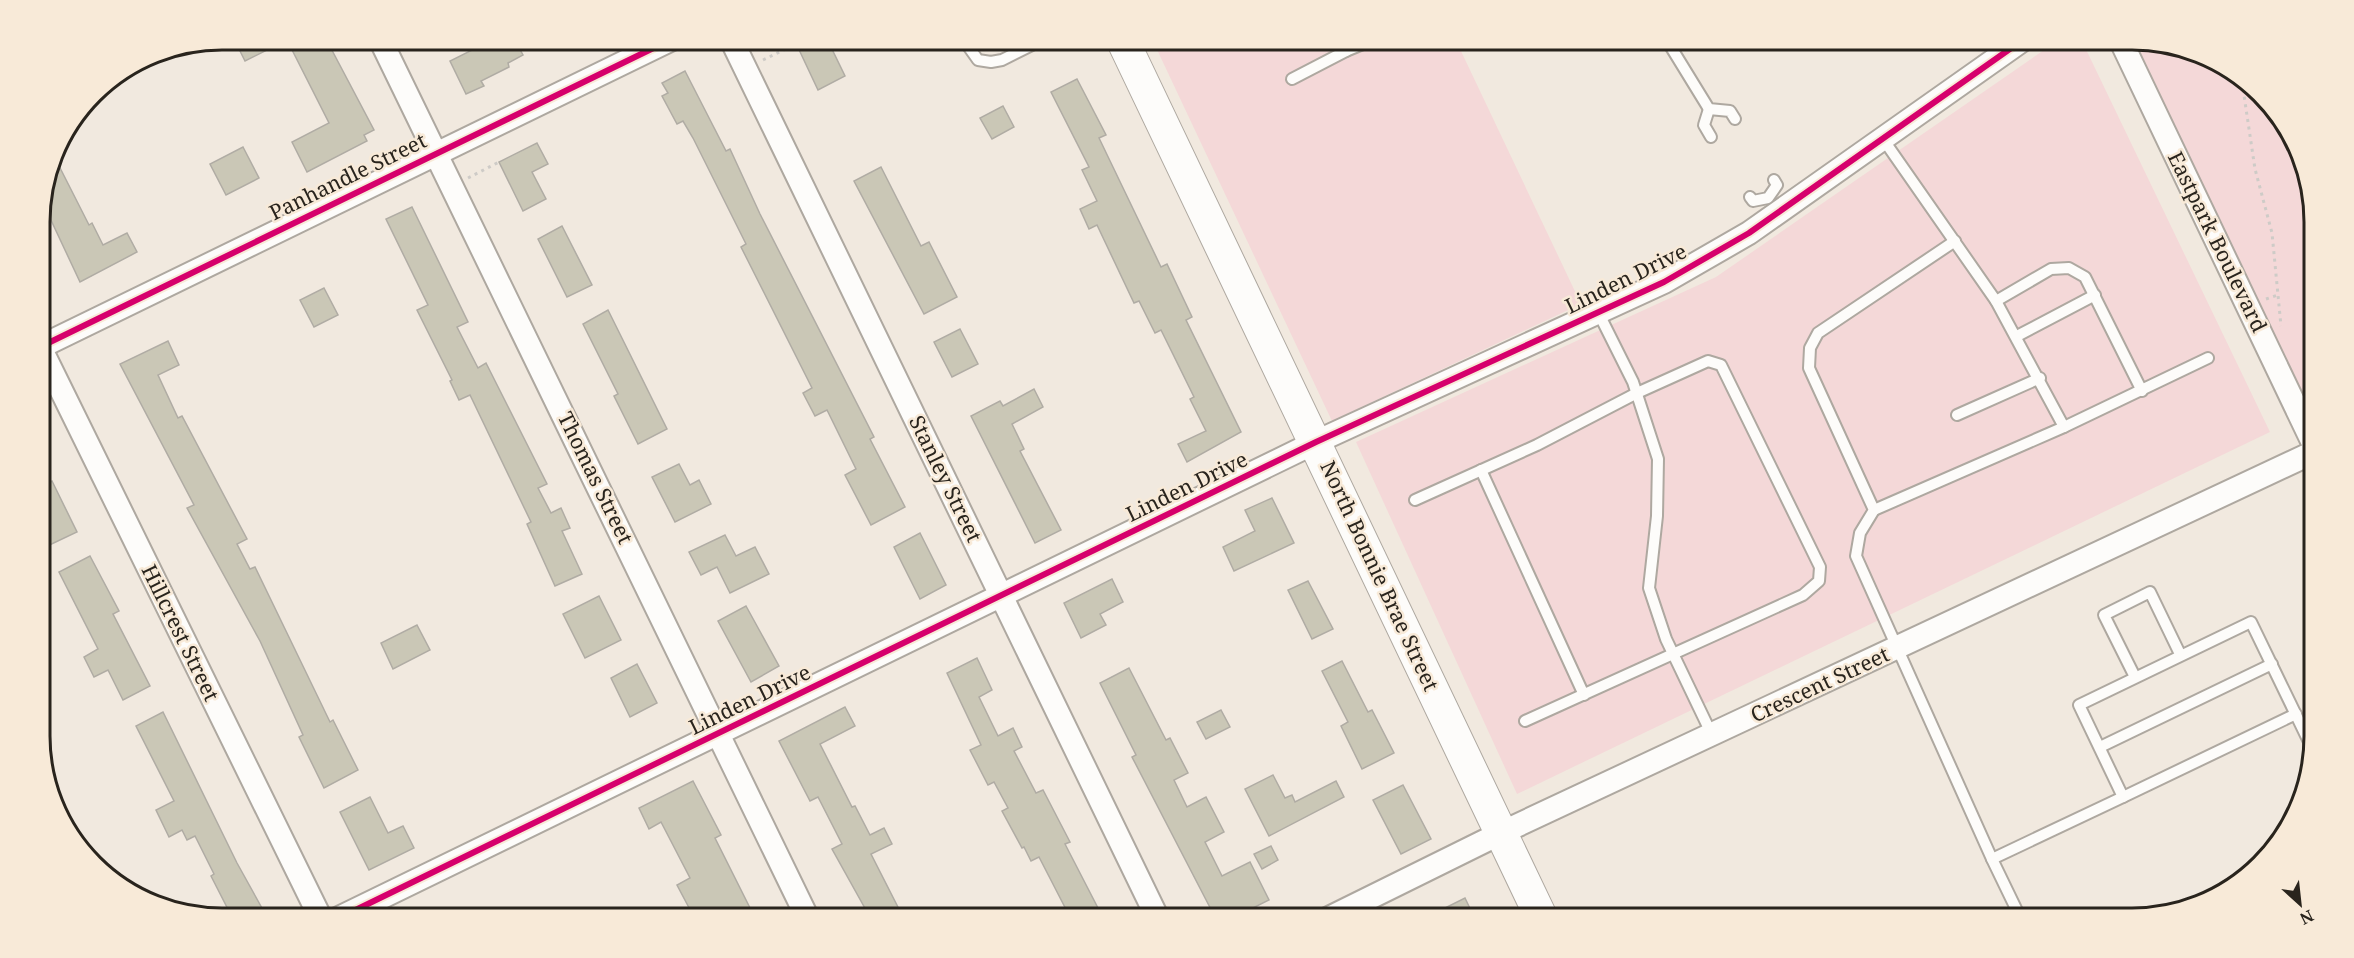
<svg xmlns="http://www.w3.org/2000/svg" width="2354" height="958" font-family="'Noto Serif',serif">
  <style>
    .green { fill: #f4d8d8 }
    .building { fill: #cac7b6; stroke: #b0aca4; stroke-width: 1.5 }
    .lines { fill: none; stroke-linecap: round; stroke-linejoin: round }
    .service-casing { stroke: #aea8a0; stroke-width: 14 }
    .minor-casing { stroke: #aea8a0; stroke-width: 26 }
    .secondary-casing { stroke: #aea8a0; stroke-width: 34 }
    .path { stroke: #cecbc7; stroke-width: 3; stroke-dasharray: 3 4.5; stroke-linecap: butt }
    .service { stroke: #fdfcfa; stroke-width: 10 }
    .minor { stroke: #fdfcfa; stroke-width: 22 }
    .secondary { stroke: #fdfcfa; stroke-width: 32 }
    .cycleway-casing { stroke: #f8ead8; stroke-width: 10 }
    .cycleway { stroke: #d6006c; stroke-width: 6 }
    .labels { text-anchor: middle; stroke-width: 5; stroke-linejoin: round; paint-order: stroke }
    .street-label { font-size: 21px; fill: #29241d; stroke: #f8ead8 }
    .rim { fill: none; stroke: #29241d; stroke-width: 3 }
  </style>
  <rect width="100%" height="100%" fill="#f1e9df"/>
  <g class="green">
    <path d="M1152,39H1481L1460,49L1581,304L1332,421Z"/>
    <path d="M2060,39H2081L2270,432L1517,794L1356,442L1716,277Z"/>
    <path d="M2133,39L2192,49L2270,101L2296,141L2313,197L2314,418Z"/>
  </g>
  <g class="building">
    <path d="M234,39H326L374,130L364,135L367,141L307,172L292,142L329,123L287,40L245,61Z"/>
    <path d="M494,39H514L523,55L508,63L509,67L481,81L484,86L466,94L450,61Z"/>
    <path d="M794,39H827L845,76L818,90Z"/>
    <path d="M685,71L726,151L730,149L760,214L874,437L870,439L905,507L871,525L845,475L856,469L827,410L815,416L803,393L812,388L741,247L746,244L693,138L683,121L677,124L662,96L668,93L662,83Z"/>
    <path d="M1077,79L1106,135L1099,138L1161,267L1167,264L1192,317L1186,320L1241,432L1187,462L1178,444L1206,431L1190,399L1194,397L1161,330L1155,333L1139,301L1134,303L1097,225L1089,229L1080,209L1097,201L1082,170L1089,167L1051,92Z"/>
    <path d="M1003,106L1014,127L992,139L980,118Z"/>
    <path d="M537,143L548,164L532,172L546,199L523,211L499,162Z"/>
    <path d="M243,147L259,178L226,195L210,164Z"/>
    <path d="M54,156L89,225L92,223L103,245L127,233L137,252L80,282L42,201Z"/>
    <path d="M881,167L921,246L929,242L957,297L924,314L854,181Z"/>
    <path d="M412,207L468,322L457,327L478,368L486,363L547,484L538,488L551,513L561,508L570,528L562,531L582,574L555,586L527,524L531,522L470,395L459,400L450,381L452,380L417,310L428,305L386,219Z"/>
    <path d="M562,226L592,285L567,297L538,239Z"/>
    <path d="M324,288L338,315L314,327L300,300Z"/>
    <path d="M608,310L667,429L638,444L614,396L618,394L583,324Z"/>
    <path d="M960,329L978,364L952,377L934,342Z"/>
    <path d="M168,341L179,365L158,375L178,418L182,416L247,539L237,544L250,569L255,567L330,722L333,720L358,770L324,788L299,737L303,735L260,641L187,508L194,505L120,364Z"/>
    <path d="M1034,389L1043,407L1012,424L1024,449L1020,451L1061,530L1035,543L971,416L1000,401L1003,406Z"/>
    <path d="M679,464L690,485L699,480L711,504L675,522L652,477Z"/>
    <path d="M52,481L77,532L41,549V487Z"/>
    <path d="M1272,498L1294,543L1234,571L1223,547L1255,531L1245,510Z"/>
    <path d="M920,533L946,585L920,599L894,547Z"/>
    <path d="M725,535L736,556L755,547L769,574L730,593L717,567L701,575L689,552Z"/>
    <path d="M90,556L119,611L113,614L150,686L123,700L108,670L94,677L84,657L98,649L59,572Z"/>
    <path d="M1112,579L1123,602L1100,614L1106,625L1081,638L1064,603Z"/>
    <path d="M1308,581L1333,629L1312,639L1288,590Z"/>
    <path d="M599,596L621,640L585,658L563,614Z"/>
    <path d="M746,606L779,666L751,682L718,621Z"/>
    <path d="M417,625L430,650L393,669L381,643Z"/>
    <path d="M977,658L992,690L979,697L998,736L1013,728L1022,747L1014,751L1036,793L1043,790L1070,842L1065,844L1100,912L1087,919H1071L1039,857L1031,861L1024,847L1022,848L1002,811L1008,808L994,782L988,785L970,750L981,745L947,673Z"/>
    <path d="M1342,661L1368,712L1372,710L1394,753L1362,769L1341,726L1348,722L1322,671Z"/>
    <path d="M637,664L657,703L630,717L611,678Z"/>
    <path d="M1129,668L1166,740L1170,738L1188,773L1174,780L1187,807L1206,797L1224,832L1205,842L1222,876L1250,862L1269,900L1231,919H1216L1132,757L1136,755L1100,683Z"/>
    <path d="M845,707L855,726L820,744L852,807L855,806L870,835L884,828L892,844L871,854L904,919H871L832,849L842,844L818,797L810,801L779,741Z"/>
    <path d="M1221,710L1230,727L1206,739L1197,722Z"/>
    <path d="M163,712L237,863L268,919H233L211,876L214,874L195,836L187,840L182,830L169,837L156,810L174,801L136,726Z"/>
    <path d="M1273,775L1285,798L1292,795L1295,802L1336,781L1344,797L1269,836L1245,789Z"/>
    <path d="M693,781L721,835L715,838L751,910L734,919H695L677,885L690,878L661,822L649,829L639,808Z"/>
    <path d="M1403,785L1431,839L1401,854L1373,800Z"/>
    <path d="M370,797L388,833L403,826L414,848L369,870L340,812Z"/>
    <path d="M1271,846L1278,860L1262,869L1254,854Z"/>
    <path d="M1465,898L1475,919H1423Z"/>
  </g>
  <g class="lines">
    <defs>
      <g id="service">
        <path d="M963,39L978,60L991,62L1002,60L1044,39"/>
        <path d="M1666,39L1709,109L1730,111L1735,119"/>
        <path d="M1346,51L1375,39"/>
        <path d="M1292,79L1346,51L1340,39"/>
        <path d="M1709,109L1704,125L1711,137"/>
        <path d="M1883,139L1996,301L2064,427L2208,358"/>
        <path d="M1750,197L1753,201L1768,198L1777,185L1774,180"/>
        <path d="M1955,241L1818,333L1810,348L1809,368L1874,510L1860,533L1856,556L1992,859"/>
        <path d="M1996,301L2051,269L2069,268L2085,277L2142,391"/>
        <path d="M1598,312L1633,382L1658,459L1657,516L1649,588L1666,639L1712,735"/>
        <path d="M2017,336L2095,295"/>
        <path d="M1957,415L2040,378"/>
        <path d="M1481,470L1584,695"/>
        <path d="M1415,500L1537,445L1637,393L1708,361L1721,365L1820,567L1819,581L1803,595L1525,721"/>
        <path d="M1874,510L2064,427"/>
        <path d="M2135,677L2104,615L2150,592L2180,654"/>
        <path d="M2100,747L2272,664"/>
        <path d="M2123,797L2296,714"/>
        <path d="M1365,900L1374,919"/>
        <path d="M2021,919L1992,859L2123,797L2079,705L2251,622L2313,750"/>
      </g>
      <g id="minor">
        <path d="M380,39L808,919"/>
        <path d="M731,39L1158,919"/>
        <path d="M2120,39L2314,445"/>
        <path d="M40,347L672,39"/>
        <path d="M40,347L321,919"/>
        <path d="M337,919L1316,442L1664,282L1749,233L2024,39"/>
        <path d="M1327,919L1501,833L2314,452"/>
      </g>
      <path id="secondary" d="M1122,39L1542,919"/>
    </defs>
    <use href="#service" class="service-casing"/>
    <use href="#minor" class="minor-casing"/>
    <use href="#secondary" class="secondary-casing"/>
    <g class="path">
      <path d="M763,60L796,44"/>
      <path d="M2242,82L2255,169L2272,233L2281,326"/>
      <path d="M468,178L499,162"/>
      <path d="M2266,299L2278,295"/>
    </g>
    <use href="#service" class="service"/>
    <use href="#minor" class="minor"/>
    <use href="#secondary" class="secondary"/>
    <defs>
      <g id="cycleway">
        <path d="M40,347L672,39"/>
        <path d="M337,919L1316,442L1664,282L1749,233L2024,39"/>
      </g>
    </defs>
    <use href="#cycleway" class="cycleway-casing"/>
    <use href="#cycleway" class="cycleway"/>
  </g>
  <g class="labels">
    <g class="street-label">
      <text transform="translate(348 177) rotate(-26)" y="7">Panhandle Street</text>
      <text transform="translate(2217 242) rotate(64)" y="7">Eastpark Boulevard</text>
      <text transform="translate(1626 279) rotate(-26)" y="7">Linden Drive</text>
      <text transform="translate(595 478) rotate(64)" y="7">Thomas Street</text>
      <text transform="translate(945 479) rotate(64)" y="7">Stanley Street</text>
      <text transform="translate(1187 487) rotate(-26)" y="7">Linden Drive</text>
      <text transform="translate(1379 576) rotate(65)" y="7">North Bonnie Brae Street</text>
      <text transform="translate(180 633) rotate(64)" y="7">Hillcrest Street</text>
      <text transform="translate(1820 685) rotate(-25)" y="7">Crescent Street</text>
      <text transform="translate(750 700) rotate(-26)" y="7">Linden Drive</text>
    </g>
  </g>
  <path d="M0 0H2354V958H0ZM222 50H2132A172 172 0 0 1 2304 222V736A172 172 0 0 1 2132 908H222A172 172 0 0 1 50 736V222A172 172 0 0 1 222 50Z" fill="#f8ead8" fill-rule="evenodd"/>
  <path class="rim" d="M222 50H2132A172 172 0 0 1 2304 222V736A172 172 0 0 1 2132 908H222A172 172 0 0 1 50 736V222A172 172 0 0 1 222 50Z"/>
  <g transform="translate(2300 904) rotate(153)" stroke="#f8ead8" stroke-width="4.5" paint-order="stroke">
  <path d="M0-4.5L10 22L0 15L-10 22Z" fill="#29241d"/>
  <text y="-9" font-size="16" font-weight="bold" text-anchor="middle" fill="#29241d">N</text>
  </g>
</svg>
